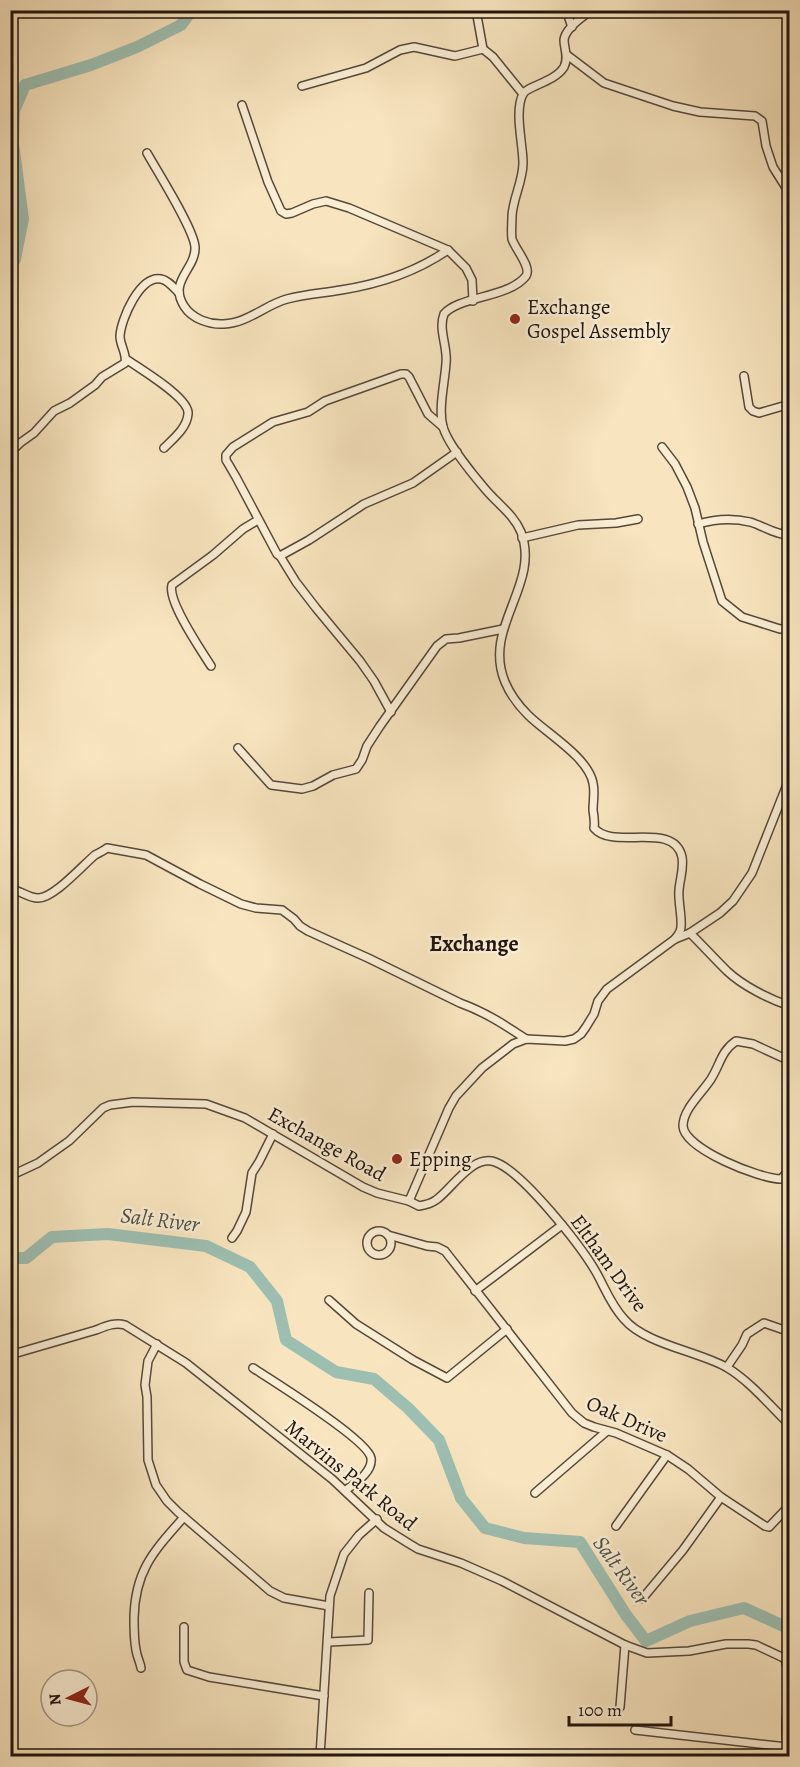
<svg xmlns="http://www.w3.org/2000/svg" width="800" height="1767" font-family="Alegreya,serif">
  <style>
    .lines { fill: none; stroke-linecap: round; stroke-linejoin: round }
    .river { stroke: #9dbfb2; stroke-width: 12 }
    .minor-casing { stroke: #56483a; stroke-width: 10 }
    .minor { stroke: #faeed5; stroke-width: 7 }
    .poi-dot { fill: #8f2418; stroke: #faeed5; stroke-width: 2 }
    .labels { text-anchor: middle; stroke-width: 5; stroke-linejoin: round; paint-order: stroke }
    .poi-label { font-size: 21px; fill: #20140d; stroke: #faeed5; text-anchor: start }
    .street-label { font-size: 21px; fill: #20140d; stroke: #faeed5 }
    .neighbourhood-label { font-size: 22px; font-weight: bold; fill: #20140d; stroke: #faeed5 }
    .water-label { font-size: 22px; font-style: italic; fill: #4c5047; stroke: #faeed5 }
  </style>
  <rect width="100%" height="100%" fill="#f8e5bf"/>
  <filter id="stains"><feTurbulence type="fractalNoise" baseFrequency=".00333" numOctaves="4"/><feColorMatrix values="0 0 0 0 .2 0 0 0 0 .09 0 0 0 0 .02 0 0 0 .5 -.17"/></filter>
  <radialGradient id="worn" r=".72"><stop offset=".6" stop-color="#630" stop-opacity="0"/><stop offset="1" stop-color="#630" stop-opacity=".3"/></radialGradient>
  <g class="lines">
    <g class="river">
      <path d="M10,269L15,259L23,219L13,143L14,111L25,85L91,65L137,47L181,25L192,10"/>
      <path d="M10,1258H26L52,1237L108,1234L206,1246L250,1267L277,1301L286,1340L336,1372L374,1379L408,1408L439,1440L461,1498L485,1528L524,1538L580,1542L626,1615L646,1641L690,1621L744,1608L790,1629"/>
    </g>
    <defs>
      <g id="minor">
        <path d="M476,10L483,49L493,57L523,94"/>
        <path d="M566,10L572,27"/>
        <path d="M592,10C583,16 565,29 564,40C564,49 569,57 564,67C555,82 527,86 523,94C514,111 523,144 523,163C523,181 513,198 512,216C512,224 511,232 512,239C515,249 532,267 526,276C509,298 459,296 444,314C438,330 448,347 446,363C445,381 438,409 443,427C448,444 474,476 486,490C498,504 514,515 521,532C541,585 482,627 505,682C510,694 519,706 528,715C546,733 588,757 593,783C595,792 593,801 593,810C594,816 595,822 594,828C613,851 674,820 682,857C684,869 680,878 679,890C678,902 682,915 681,927C681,932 677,936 675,939"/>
        <path d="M567,55L604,83L673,106L700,112L755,116L762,121L766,146L773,167L790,194"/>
        <path d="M302,86L366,68L400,50L414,47L455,56L483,49"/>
        <path d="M242,105L268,182L281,211L286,214L292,213L313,204L326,201L349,208L448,250L466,268L472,280L473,301"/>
        <path d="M147,153C157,171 194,229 195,247C196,269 168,281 184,306C192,319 210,325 224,324C248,323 265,305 287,299C305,294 324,293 341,290C380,284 416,272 448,250"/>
        <path d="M126,359C140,369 190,398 188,414C187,428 173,439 164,448"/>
        <path d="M744,376L749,407L753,411L759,413L790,404"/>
        <path d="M662,447L675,464L687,487L695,508L703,542L722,601L742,617L780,629L790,628"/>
        <path d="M10,453L20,443L34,433L54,411L70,403L95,385L102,377L125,363C127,353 120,346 120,336C121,319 140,275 161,279C168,280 174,288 179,293"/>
        <path d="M698,524C715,519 733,518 750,522C764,526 775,535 790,535"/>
        <path d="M522,538L578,525L616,523L638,519"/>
        <path d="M280,556L309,540L364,504L413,483L457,452"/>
        <path d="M211,666C201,650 167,601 172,585L213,555L243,529L258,520"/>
        <path d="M391,712L374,681L360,661L316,608L296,582L280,556L277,554L236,477L226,460V455L233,447L273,422L308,412L325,401L401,374H406L409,377L428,414L443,427"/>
        <path d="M238,748L271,785L302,789L313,786L333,775L356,769L362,760L367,746L380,726L437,646L446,639L459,638L503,629"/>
        <path d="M10,889C20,890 28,898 38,898C53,899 83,865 95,855C99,853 103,851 107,848L146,855L200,884L241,904L256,908L282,910L294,919L300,926L308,931L368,958L460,1003C485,1012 505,1025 526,1039"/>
        <path d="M690,933C702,945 714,958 727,971C743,986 769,999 790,1006"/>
        <path d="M790,1061L753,1044L736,1041C721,1051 720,1065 711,1079C702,1093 683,1109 683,1126C684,1149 760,1179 781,1179L790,1169"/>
        <path d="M10,1176L38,1163L52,1153L69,1141L103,1108L110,1105L133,1102L206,1104L245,1118L363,1187L377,1193L409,1201L449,1108L456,1096L482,1068L513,1044L526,1039L565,1041L574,1039L581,1034L586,1027L594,1014L598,1001L607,989L675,939L690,933L720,913L733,901L752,873L790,777"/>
        <path d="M409,1201L419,1206C425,1205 432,1203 436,1200C452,1189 472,1154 495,1162C522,1171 581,1246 596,1272C605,1288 611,1305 624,1319C645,1344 697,1351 726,1367C750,1381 770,1406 790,1425"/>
        <circle cx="379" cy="1243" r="12"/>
        <path d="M388,1235L427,1246L437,1247L445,1251L572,1413L584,1423L594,1427L616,1433L667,1455L688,1469L721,1497L765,1526L769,1527L790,1505"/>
        <path d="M232,1238L237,1231L246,1212L252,1173L259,1162L273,1134"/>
        <path d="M475,1291L562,1225"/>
        <path d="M329,1300L356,1324L413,1360L447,1378L507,1329"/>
        <path d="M157,1344L148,1361L145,1385L147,1397L148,1460L156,1485L167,1501L178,1512L270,1591L284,1598L329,1606"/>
        <path d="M10,1355L96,1330C106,1326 115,1322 125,1325L186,1363L332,1479L384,1528L408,1543L418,1549L461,1563L502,1581L625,1645L647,1653L689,1651L726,1644H748L756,1645L790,1661"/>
        <path d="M727,1367L742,1345L747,1334L764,1323L790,1332"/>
        <path d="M253,1368C273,1381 368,1440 371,1458C373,1472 355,1483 346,1490"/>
        <path d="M535,1493L607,1431"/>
        <path d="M616,1526L667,1455"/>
        <path d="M642,1599L683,1550L721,1497"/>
        <path d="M184,1627V1662L187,1670L209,1677L324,1696"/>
        <path d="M329,1642L368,1640L369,1593"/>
        <path d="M785,1659L790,1679"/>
        <path d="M141,1668C140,1662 137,1657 136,1650C134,1640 134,1629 134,1618C135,1570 154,1551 184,1517"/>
        <path d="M790,1681C788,1704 782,1732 790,1754"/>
        <path d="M620,1707L625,1645"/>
        <path d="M635,1730L787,1747"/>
        <path d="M320,1756L330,1596L344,1554L359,1535L377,1519"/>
      </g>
    </defs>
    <use href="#minor" class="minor-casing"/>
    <use href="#minor" class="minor"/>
  </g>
  <g class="poi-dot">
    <circle cx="515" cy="319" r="6"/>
    <circle cx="397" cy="1159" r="6"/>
  </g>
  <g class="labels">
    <g class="poi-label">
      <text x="527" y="314">Exchange<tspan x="527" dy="24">Gospel Assembly</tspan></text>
      <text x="409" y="1166">Epping</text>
    </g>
    <g class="street-label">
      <text transform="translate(327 1144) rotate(29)" y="7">Exchange Road</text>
      <text transform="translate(609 1263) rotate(54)" y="7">Eltham Drive</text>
      <text transform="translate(627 1419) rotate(24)" y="7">Oak Drive</text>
      <text transform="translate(351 1475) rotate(39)" y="7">Marvins Park Road</text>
    </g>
    <g class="neighbourhood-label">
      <text x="474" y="951">Exchange</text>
    </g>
    <g class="water-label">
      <text transform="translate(160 1219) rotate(7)" y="8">Salt River</text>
      <text transform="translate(622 1570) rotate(54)" y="8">Salt River</text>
    </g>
  </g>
  <rect width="800" height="1767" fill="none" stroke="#f8e5bf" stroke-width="36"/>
  <rect x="12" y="12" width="776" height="1743" fill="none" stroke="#20140d" stroke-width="3"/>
  <rect x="18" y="18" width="764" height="1731" fill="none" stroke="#20140d" stroke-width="1.5"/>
  <g transform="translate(69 1698) rotate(264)"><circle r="28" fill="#faeed5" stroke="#a39785" stroke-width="1.5"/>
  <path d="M0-4.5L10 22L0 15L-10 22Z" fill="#8f2418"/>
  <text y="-9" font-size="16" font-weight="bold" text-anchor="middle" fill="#20140d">N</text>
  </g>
  <path d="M569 1716v9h102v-9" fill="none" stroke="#20140d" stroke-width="3"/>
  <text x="578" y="1716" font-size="18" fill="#20140d" stroke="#faeed5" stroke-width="4.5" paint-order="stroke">100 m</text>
  <rect width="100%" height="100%" filter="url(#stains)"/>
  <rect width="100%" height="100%" fill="url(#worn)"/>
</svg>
